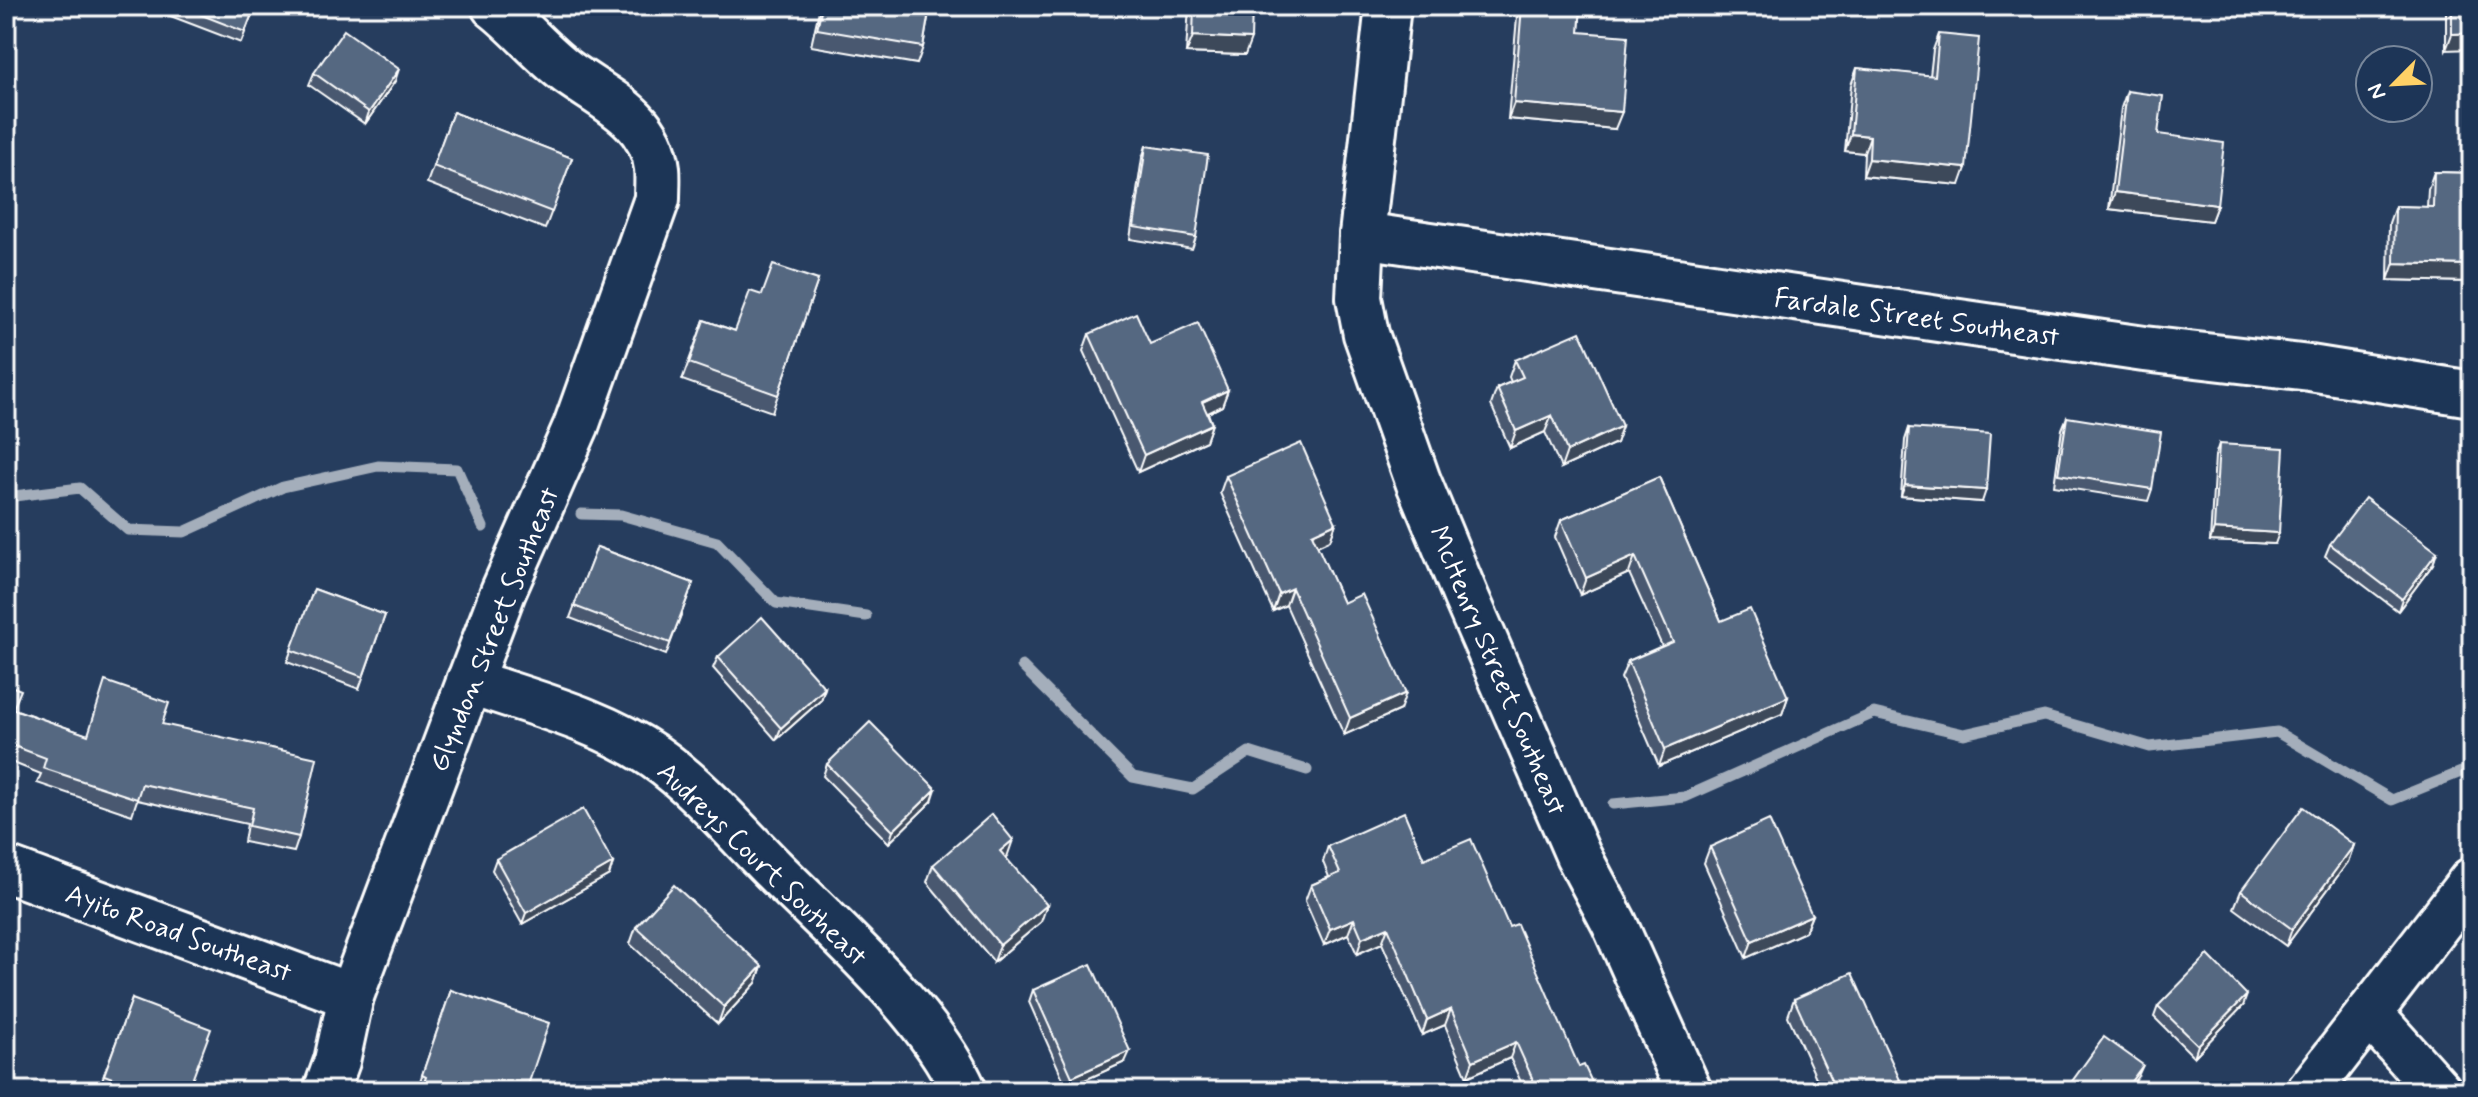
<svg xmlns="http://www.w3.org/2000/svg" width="2478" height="1097" font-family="Mynerve,sans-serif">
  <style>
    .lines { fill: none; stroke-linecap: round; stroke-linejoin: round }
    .stream { stroke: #a4aebb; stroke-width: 11 }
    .minor-casing { stroke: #fff; stroke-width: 50 }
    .major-casing { stroke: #fff; stroke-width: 50 }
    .minor { stroke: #1d3557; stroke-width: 44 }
    .major { stroke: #1d3557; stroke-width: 44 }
    .wall { fill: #49596f; stroke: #fff; stroke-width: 2 }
    .shaded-wall { fill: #3c485a; stroke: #fff; stroke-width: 2 }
    .building { fill: #556781; stroke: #fff; stroke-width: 2 }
    .labels { text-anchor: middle; stroke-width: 6; stroke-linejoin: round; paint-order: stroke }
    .street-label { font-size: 28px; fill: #fff; stroke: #1d3557 }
  </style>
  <rect width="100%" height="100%" fill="#263d5e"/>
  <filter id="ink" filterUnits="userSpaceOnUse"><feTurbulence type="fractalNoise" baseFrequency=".0125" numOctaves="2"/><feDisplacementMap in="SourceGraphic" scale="16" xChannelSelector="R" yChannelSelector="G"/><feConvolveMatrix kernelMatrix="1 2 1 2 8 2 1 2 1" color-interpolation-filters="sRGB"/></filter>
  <g filter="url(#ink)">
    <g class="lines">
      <g class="stream">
        <path d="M6,497L80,488L128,530L184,532L283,487L378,466L457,469L483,527"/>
        <path d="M581,514L621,515L717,542L776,603L866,616"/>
        <path d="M1022,666L1133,777L1193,789L1249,752L1307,770"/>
        <path d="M1613,804L1685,797L1874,713L1964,734L2044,716L2150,747L2277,732L2392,800L2461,772"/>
      </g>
      <defs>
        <g id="minor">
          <path d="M1388,6L1362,235L1359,298L1366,334L1418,481L1466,597L1578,855L1614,923L1689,1091"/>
          <path d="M1362,235L2144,349L2310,368L2472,394"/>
          <path d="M469,681C531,703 600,719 655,757C697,786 738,834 774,870C836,932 929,1012 964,1091"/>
          <path d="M6,869L351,996"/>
          <path d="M2369,1013L2439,1091"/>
          <path d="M326,1091L337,1061L351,996L503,592L576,426L657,199C657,189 658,178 657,168C651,117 604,99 567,72C541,53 520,26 494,6"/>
        </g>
        <path id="major" d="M2309,1091L2472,880"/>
      </defs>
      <use href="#minor" class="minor-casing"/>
      <use href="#major" class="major-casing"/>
      <use href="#minor" class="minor"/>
      <use href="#major" class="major"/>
    </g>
    <g class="wall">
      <path d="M147,6H255L241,43L147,7Z"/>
      <path d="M820,6H930L923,47L917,64L811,46Z"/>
      <path d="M1189,6H1252L1245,55L1186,53Z"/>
      <path d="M1518,6H1581L1579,32L1615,129L1508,119Z"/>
      <path d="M2446,6H2472L2446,50Z"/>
      <path d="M1939,34L1960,185L1863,176L1864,153L1845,151L1851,85L1857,68L1930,76L1933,50Z"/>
      <path d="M314,73L395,81L365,124L309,85Z"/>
      <path d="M2127,91L2158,134L2217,205L2211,221L2109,209L2121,108Z"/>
      <path d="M453,112L572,158L545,229L427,183Z"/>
      <path d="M1146,146L1196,237L1192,249L1130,239L1142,158Z"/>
      <path d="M2434,172L2472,173V282L2388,280L2389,223L2395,206L2427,207L2428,189Z"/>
      <path d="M818,280L772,412L682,380L704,320L735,331L762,295Z"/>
      <path d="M1089,334L1150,344L1228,390L1222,406L1208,413L1212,424L1206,441L1138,472L1083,351Z"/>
      <path d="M1515,360L1622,426L1616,443L1561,468L1545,432L1510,448L1491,405L1497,388L1511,382L1509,377Z"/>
      <path d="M2067,417L2152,489L2148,501L2054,486L2062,429Z"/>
      <path d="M1909,428L1982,502L1901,496L1905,440Z"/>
      <path d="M2219,444L2275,544L2210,541L2215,456Z"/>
      <path d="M1226,476L1336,523L1330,540L1317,546L1343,603L1400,710L1344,735L1286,605L1273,611L1220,493Z"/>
      <path d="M1659,477L1721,621L1788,697L1782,714L1659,766L1621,678L1628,661L1662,646L1629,573L1580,595L1555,537L1561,520Z"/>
      <path d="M2330,544L2437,552L2433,564L2398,611L2325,556Z"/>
      <path d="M597,547L693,583L666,655L570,618Z"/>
      <path d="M314,589L385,615L359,689L287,662Z"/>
      <path d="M718,657L825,688L821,700L776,740L713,668Z"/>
      <path d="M6,684L14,709L87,735L162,724L299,837L294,852L244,842L247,824L137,800L132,815L37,783L41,774L6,760Z"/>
      <path d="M827,764L932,801L889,843L823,776Z"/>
      <path d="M2354,845L2348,862L2286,946L2234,908L2241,891Z"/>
      <path d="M1328,846L1424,859L1509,927L1579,1067L1596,1091H1525L1510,1058L1467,1077L1445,1025L1422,1035L1382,943L1357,954L1348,934L1324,945L1305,901L1311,885L1329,877L1323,862Z"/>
      <path d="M1710,847L1812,915L1805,932L1746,958L1704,863Z"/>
      <path d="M1007,857L1006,858L1041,922L994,962L927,882L933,865Z"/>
      <path d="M496,859L613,863L609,875L522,924L492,870Z"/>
      <path d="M636,927L762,966L756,983L718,1024L630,944Z"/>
      <path d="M451,990L526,1091L417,1090Z"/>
      <path d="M1033,990L1125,1062L1067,1088L1029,1002Z"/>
      <path d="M132,999L188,1091H98Z"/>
      <path d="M1794,999L1900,1080L1896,1091H1822L1788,1016Z"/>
      <path d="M2158,1006H2243L2194,1057L2154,1017Z"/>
    </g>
    <g class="shaded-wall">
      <path d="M2472,33V49L2446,50L2452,34Z"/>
      <path d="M1193,36L1251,39L1245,55L1186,53Z"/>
      <path d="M399,69L395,81L365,124L369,112Z"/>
      <path d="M1514,103L1622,112L1615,129L1508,119Z"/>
      <path d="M1851,134L1870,136L1864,153L1845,151Z"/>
      <path d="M1869,159L1966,168L1960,185L1863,176Z"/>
      <path d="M2115,192L2217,205L2211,221L2109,209Z"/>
      <path d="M2394,263L2472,265V282L2388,280Z"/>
      <path d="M1228,390L1222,406L1196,419L1202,402Z"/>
      <path d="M1552,415L1545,432L1510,448L1516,431Z"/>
      <path d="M1212,424L1206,441L1138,472L1144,455Z"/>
      <path d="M1622,426L1616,443L1561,468L1567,451Z"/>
      <path d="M1905,485L1986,490L1982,502L1901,496Z"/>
      <path d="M1336,523L1330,540L1306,551L1312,534Z"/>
      <path d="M2214,529L2279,533L2275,544L2210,541Z"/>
      <path d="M2437,552L2433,564L2398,611L2402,599Z"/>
      <path d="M1635,556L1629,573L1580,595L1586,578Z"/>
      <path d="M1292,588L1286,605L1273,611L1279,594Z"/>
      <path d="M825,688L821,700L776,740L781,728Z"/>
      <path d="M1406,693L1400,710L1344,735L1350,718Z"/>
      <path d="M1788,697L1782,714L1659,766L1665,749Z"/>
      <path d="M936,789L932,801L889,843L893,831Z"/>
      <path d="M1013,840L1007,857L994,868L1000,851Z"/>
      <path d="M2354,845L2348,862L2286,946L2292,929Z"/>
      <path d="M613,863L609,875L522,924L526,913Z"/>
      <path d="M1047,905L1041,922L994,962L1000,945Z"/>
      <path d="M1812,915L1805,932L1746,958L1752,941Z"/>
      <path d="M1354,919L1348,934L1324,945L1330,929Z"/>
      <path d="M1388,927L1382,943L1357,954L1362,938Z"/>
      <path d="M762,966L756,983L718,1024L724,1007Z"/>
      <path d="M2247,995L2243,1006L2194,1057L2198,1045Z"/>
      <path d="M1451,1009L1445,1025L1422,1035L1427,1020Z"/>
      <path d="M1516,1042L1510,1058L1467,1077L1473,1061Z"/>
      <path d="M1130,1051L1125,1062L1067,1088L1072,1077Z"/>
      <path d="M2143,1065L2138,1076L2128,1091H2124Z"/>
      <path d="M1900,1080L1896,1091H1875Z"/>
    </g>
    <g class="building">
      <path d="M179,6H255L245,32Z"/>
      <path d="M822,6H930L923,47L817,29Z"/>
      <path d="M1194,6H1252L1251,39L1193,36Z"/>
      <path d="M1522,6H1581L1579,32L1628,36L1622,112L1514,103Z"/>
      <path d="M2452,6H2472V33L2452,34Z"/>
      <path d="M344,30L399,69L369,112L314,73Z"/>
      <path d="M1939,34L1979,38L1966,168L1869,159L1870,136L1851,134L1857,68L1935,76Z"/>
      <path d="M2127,91L2163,96L2158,134L2224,143L2217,205L2115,192Z"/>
      <path d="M453,112L572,158L552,212L433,166Z"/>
      <path d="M1146,146L1208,155L1196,237L1134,227Z"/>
      <path d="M2434,172L2472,173V265L2394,263L2395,206L2433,207Z"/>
      <path d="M773,265L818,280L778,395L689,363L704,320L735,331L750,291L762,295Z"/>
      <path d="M1136,313L1150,344L1198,323L1228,390L1202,402L1212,424L1144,455L1089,334Z"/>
      <path d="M1580,332L1622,426L1567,451L1552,415L1516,431L1497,388L1523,377L1515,360Z"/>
      <path d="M2067,417L2161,432L2152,489L2058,474Z"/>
      <path d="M1909,428L1990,434L1986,490L1905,485Z"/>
      <path d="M1301,443L1336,523L1312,534L1343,603L1362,594L1406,693L1350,718L1292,588L1279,594L1226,476Z"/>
      <path d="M2219,444L2284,448L2279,533L2214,529Z"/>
      <path d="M1659,477L1721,621L1750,609L1788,697L1665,749L1628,661L1673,642L1635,556L1586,578L1561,520Z"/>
      <path d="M2365,498L2437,552L2402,599L2330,544Z"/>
      <path d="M597,547L693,583L670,643L574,606Z"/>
      <path d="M314,589L385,615L363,677L291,650Z"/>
      <path d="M762,617L825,688L781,728L718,657Z"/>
      <path d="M105,681L169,703L162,724L317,758L299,837L249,826L253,808L142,784L137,799L43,768L46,758L6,743V684L21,690L13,709L88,735Z"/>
      <path d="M870,722L936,789L893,831L827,764Z"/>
      <path d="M2303,807L2354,845L2292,929L2241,891Z"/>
      <path d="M583,809L613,863L526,913L496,859Z"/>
      <path d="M1404,812L1424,859L1471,839L1509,927L1517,924L1579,1067L1584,1065L1596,1091H1538L1516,1042L1473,1061L1451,1009L1427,1020L1388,927L1362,938L1354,919L1330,929L1311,885L1340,873L1328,846Z"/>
      <path d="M992,814L1013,840L1000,851L1047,905L1000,945L933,865Z"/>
      <path d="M1769,820L1812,915L1752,941L1710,847Z"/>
      <path d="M674,885L762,966L724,1007L636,927Z"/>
      <path d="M2208,955L2247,995L2198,1045L2158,1006Z"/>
      <path d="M1091,964L1130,1051L1072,1077L1033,990Z"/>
      <path d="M1852,973L1900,1080L1875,1091H1836L1794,999Z"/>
      <path d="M451,990L549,1023L526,1091H421L426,1077L422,1075Z"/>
      <path d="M132,999L211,1029L188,1091H121L124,1082L104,1075Z"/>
      <path d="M2104,1037L2143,1065L2124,1091H2065Z"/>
    </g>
  </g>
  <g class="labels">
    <g class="street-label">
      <text transform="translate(1917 316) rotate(8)" y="10">Fardale Street Southeast</text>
      <text transform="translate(493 629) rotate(-68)" y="10">Glyndon Street Southeast</text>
      <text transform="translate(1499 670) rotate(67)" y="10">McHenry Street Southeast</text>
      <text transform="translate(763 863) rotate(44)" y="10">Audreys Court Southeast</text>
      <text transform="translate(179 932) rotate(20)" y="10">Ayito Road Southeast</text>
    </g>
  </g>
  <rect width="2478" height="1097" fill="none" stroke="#1d3557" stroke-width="32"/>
  <rect x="16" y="16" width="2446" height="1065" fill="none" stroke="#fff" stroke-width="3" filter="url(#ink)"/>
  <g transform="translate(2394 84) rotate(246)"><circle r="38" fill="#1d3557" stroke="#77869a" stroke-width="2"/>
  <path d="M0-6L14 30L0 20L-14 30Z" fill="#ffd166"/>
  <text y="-12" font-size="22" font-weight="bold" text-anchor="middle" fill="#ffffff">N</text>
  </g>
</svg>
